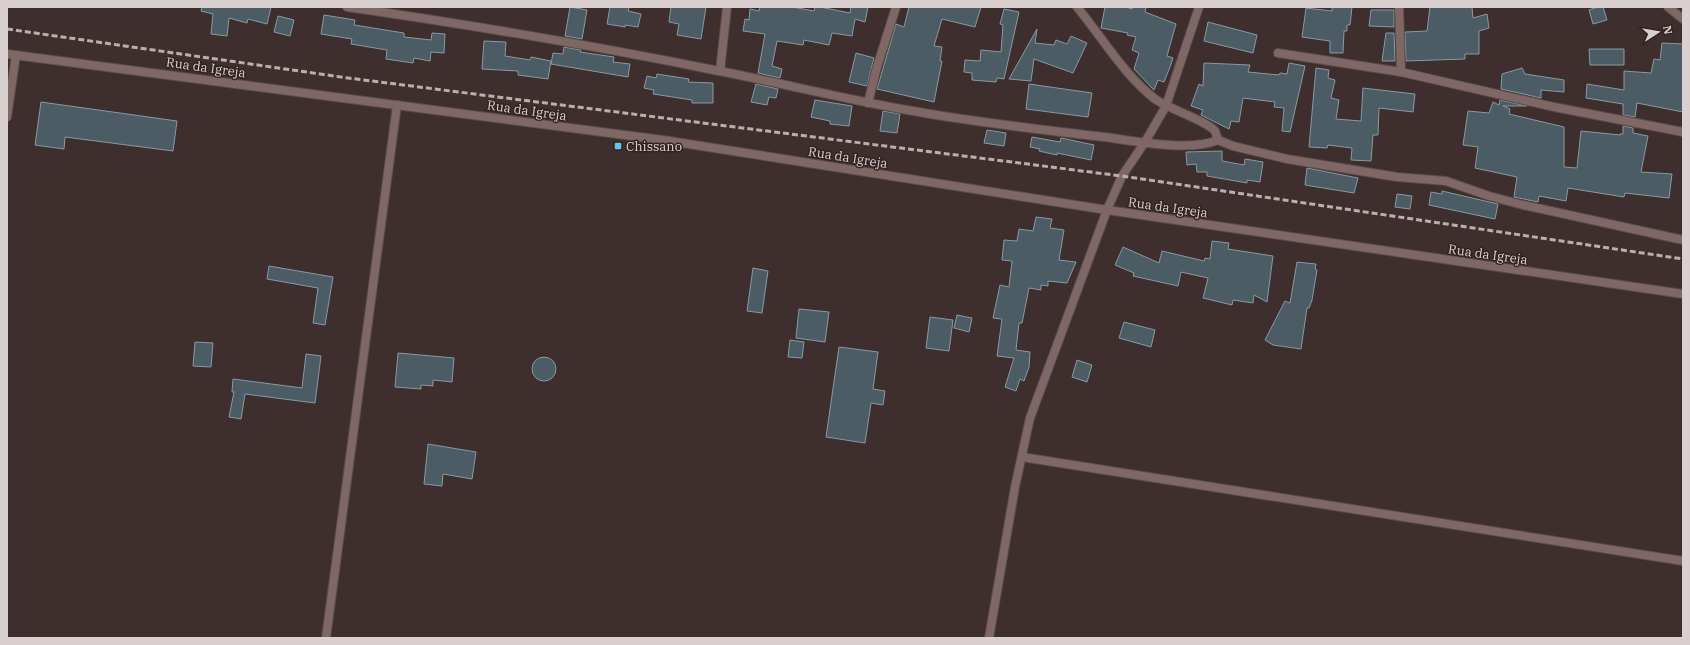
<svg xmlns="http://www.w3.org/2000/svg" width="1690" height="645" font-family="'IBM Plex Serif',serif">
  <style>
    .building { fill: #4c5c64; stroke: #899aa2 }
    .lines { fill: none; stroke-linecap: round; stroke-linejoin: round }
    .minor-casing { stroke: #5a4b4a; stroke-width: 10 }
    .minor { stroke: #7e6765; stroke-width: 8 }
    .rail { stroke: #baafae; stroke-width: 3; stroke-dasharray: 6 3; stroke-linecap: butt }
    .poi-dot { fill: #64c5ee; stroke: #332423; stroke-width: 1.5 }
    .labels { text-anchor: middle; stroke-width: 3; stroke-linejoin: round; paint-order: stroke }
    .street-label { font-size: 13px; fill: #dad0cf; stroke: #332423 }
    .poi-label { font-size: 13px; fill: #dad0cf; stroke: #332423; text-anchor: start }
  </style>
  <rect width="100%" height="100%" fill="#3e2e2d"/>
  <g class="building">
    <path d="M202,7H271L267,24L248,19L247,23L229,18L227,36L211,34L213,14L201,11Z"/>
    <path d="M570,7L587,10L582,39L565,36Z"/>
    <path d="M610,7H629L628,11L641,14L638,27L625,25V27L607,24Z"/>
    <path d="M671,7H706L701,39L677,35L679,24L669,22Z"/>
    <path d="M760,7H792L814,11L815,7H820L850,13L851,7H868L865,22L855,19L852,36L832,33L829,45L804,40L803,45L777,41L772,66L782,69L780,78L758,73L765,34L743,31L745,19L749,20L750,9L759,11Z"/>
    <path d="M909,7H981L975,27L942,19L934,46L942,47L940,61H942L934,102L877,89L896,24L904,27Z"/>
    <path d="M1105,7H1126L1132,9L1133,7H1146L1145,12L1176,24L1167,56L1173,58L1170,67L1164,82L1158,80L1154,90L1134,69L1139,53L1132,50L1136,37L1127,35L1128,33L1101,28Z"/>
    <path d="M1332,7H1352L1350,25H1347V31H1344L1343,53H1330V41L1302,37L1306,8L1332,11Z"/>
    <path d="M1430,7H1472L1473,18L1487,14L1489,28L1479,31V54H1465V59L1406,61L1405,32L1427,31Z"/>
    <path d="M1598,7H1603L1607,20L1593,24L1589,10Z"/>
    <path d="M1004,9L1019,12L1004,79L997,78L996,82L972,80V73L964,72L965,60L980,61L981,50L1001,52L1003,25L1000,24Z"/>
    <path d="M1371,10H1394V27L1369,26Z"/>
    <path d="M324,15L355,20L354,25L404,33V37L431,40L432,33L445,34L444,53L431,52L430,61L414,58L413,63L386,59L387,50L351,44L352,39L321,34Z"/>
    <path d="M278,16L294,20L290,36L274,32Z"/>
    <path d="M1208,22L1257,35L1253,53L1204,41Z"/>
    <path d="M1037,29L1035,43L1054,45L1056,40L1067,44L1071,36L1087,43L1073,73L1034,59L1031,81L1009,79Z"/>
    <path d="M1386,33H1394L1395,61H1382Z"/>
    <path d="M484,41L506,42L505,56L530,60L531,57L551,61L548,79L518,75V71L482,69Z"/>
    <path d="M1662,43L1683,44V112L1637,103L1635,117L1623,115V104L1586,98L1587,84L1624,90V71L1651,73L1654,59L1660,60Z"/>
    <path d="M564,47L581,50L580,52L614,57L613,62L630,64L628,77L551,64L553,53L563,54Z"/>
    <path d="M1589,49H1624V65H1590Z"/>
    <path d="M856,53L874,58L867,86L849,82Z"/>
    <path d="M1204,63L1250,65L1248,72L1279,75L1280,73L1287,74L1289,63L1305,66L1290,132L1282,131L1284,108L1274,107L1275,102L1243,98L1239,122L1231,121L1229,129L1201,115L1203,110L1191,106L1199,84L1203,86Z"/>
    <path d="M1316,68L1329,70L1328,78L1335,80L1331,98L1339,100L1336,119L1361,121L1363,88L1415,94L1413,112L1379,108L1378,135H1373L1371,161L1351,160L1352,148L1328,145L1327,148L1309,147Z"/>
    <path d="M1522,68L1525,74L1564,80V92L1541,90V98L1501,89L1502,74Z"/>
    <path d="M657,74L689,79L688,82L713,83V103H692V100L653,94L654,90L644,88L647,76L656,78Z"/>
    <path d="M756,84L778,89L776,98L769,97L767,105L751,102Z"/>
    <path d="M1029,84L1092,93L1088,117L1026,109Z"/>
    <path d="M815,100L852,106L849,126L830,124V121L811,117Z"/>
    <path d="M1500,100L1527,106H1503L1510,109L1509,114L1564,127V167L1577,168L1581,131L1620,135V134H1623V126L1633,128V133L1648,136L1641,172L1672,174L1669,198L1625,193L1624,197L1568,188L1566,201L1539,196L1538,202L1514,197L1517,177L1475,168L1478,147L1463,145L1468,111L1489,113L1493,102L1499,105Z"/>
    <path d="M41,102L177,121L173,151L65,137L64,149L35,145Z"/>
    <path d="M883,111L900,114L897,133L880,131Z"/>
    <path d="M987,130L1006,133L1004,146L984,143Z"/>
    <path d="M1032,137L1060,142L1061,138L1094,145L1091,160L1057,153V155L1039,151L1040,149L1030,147Z"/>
    <path d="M1222,151V161L1244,165L1245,159L1263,162L1260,182L1247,180V183L1207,176V172H1197L1196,164L1187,165L1186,152Z"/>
    <path d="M1307,168L1358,178L1354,193L1305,185Z"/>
    <path d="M1442,191L1498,204L1495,219L1429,205L1431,192L1442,194Z"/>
    <path d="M1397,194L1412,196L1410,209L1395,207Z"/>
    <path d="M1036,217L1052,219L1050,228L1064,230L1059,260L1076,262L1067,283L1048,281V286L1041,285V290L1029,288L1022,323H1019L1016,350L1030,352L1029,367L1024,381L1020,379L1016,391L1005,387L1014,358L997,356L1002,319L993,318L1000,285L1009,287L1012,261L1002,260L1004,240L1017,241L1019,229L1033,231Z"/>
    <path d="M1212,241L1229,243L1228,249L1273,256L1267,302L1254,295L1253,303L1233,300L1232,305L1203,298L1208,278L1181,272L1178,286L1133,276L1134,273L1115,265L1123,247L1159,263L1162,251L1204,261L1205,258L1210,259Z"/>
    <path d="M1297,262L1316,264L1315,269L1317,270L1312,300L1309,308H1307L1301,349L1273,345L1265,340L1285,301L1290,303Z"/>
    <path d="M269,266L333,277L325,325L313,323L318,288L267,279Z"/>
    <path d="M753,268L768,271L762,313L747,311Z"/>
    <path d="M799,309L829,312L825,342L796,338Z"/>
    <path d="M957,315L972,318L969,332L954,328Z"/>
    <path d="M930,317L953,320L949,351L926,348Z"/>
    <path d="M1124,322L1155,330L1151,347L1119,338Z"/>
    <path d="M790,340L804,342L802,358L788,357Z"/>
    <path d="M195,342L213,343L211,367L193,366Z"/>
    <path d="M839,347L878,352L873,389L885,391L883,405L871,403L865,443L826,437Z"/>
    <path d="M398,353L454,358L452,382L433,380V386L421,385V389L395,387Z"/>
    <path d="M306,354L321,356L315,403L245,394L241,419L229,417L234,392H232L233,379L302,388Z"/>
    <circle cx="544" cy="369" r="12"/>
    <path d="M1077,360L1092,365L1087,382L1072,377Z"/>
    <path d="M428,444L476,452L472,479L443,474L442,486L424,484Z"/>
  </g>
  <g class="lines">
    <defs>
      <g id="minor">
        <path d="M347,7C472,25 596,46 719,71C786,84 852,101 919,112C981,123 1043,130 1104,137C1135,141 1191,152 1218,140"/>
        <path d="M1077,7C1102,37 1124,75 1155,99C1169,109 1207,121 1215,131C1216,134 1217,137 1218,140L1233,146L1287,159L1397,177L1446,181L1489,196L1523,205L1683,240"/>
        <path d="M1399,7L1401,72"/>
        <path d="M1668,7L1683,19"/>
        <path d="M1278,53L1401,72L1554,107L1683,132"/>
        <path d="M7,54L663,140L1107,210L1683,294"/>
        <path d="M720,71L727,7"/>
        <path d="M868,103L877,67L896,7"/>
        <path d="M7,117L16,55"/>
        <path d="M1022,457L1683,561"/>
        <path d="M326,638L397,105"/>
        <path d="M989,638L1015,487L1030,418L1107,210L1122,176L1145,142L1166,106L1199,7"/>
      </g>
    </defs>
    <use href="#minor" class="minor-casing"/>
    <use href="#minor" class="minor"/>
    <path class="rail" d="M7,29L348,78L1122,176L1683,259"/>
  </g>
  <rect class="poi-dot" x="614" y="142" width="8" height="8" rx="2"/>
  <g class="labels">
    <g class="street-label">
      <text transform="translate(206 67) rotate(8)" y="5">Rua da Igreja</text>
      <text transform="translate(527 110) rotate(8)" y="5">Rua da Igreja</text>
      <text transform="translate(848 157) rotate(9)" y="5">Rua da Igreja</text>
      <text transform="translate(1168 207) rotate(8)" y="5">Rua da Igreja</text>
      <text transform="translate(1488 254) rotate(8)" y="5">Rua da Igreja</text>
    </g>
    <g class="poi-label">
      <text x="626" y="151">Chissano</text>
    </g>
  </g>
  <rect width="1690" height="645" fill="none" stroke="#dad0cf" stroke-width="16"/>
  <g transform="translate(1658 32) rotate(78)" stroke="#332423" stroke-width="3" paint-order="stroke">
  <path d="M0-3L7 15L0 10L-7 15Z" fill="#dad0cf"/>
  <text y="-6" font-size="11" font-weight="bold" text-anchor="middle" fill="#dad0cf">N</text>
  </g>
</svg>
